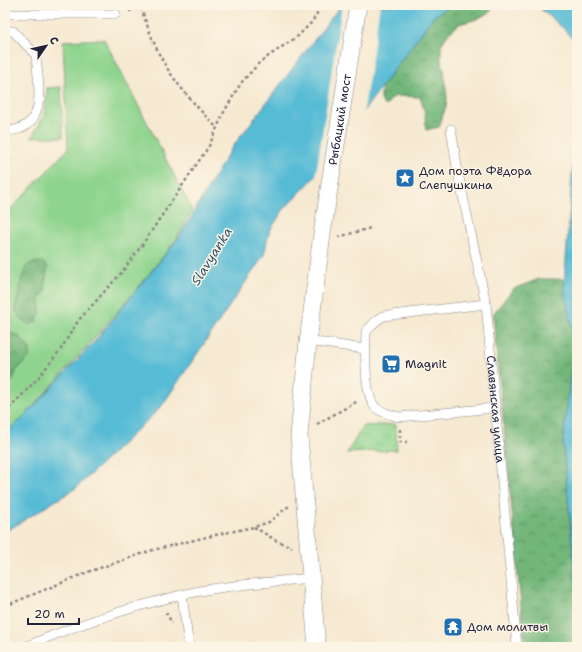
<svg xmlns="http://www.w3.org/2000/svg" width="582" height="652" font-family="'Shantell Sans',sans-serif">
  <style>
    .grass { fill: #8ed48e; stroke: #587b64 }
    .forest { fill: url(#forest-crowns); stroke: #4a6c5a }
    .park { fill: url(#park-crowns); stroke: #587b64 }
    .water { fill: #57bbd5; stroke: #3c6e88 }
    .pier { fill: #f6e9d1 }
    .lines { fill: none; stroke-linecap: round; stroke-linejoin: round }
    .service-casing { stroke: #8c8686; stroke-width: 10 }
    .minor-casing { stroke: #8c8686; stroke-width: 18 }
    .path { stroke: #8c8686; stroke-width: 2.5; stroke-dasharray: 3 3; stroke-linecap: butt }
    .service { stroke: #fff; stroke-width: 9 }
    .minor { stroke: #fff; stroke-width: 17 }
    .labels { text-anchor: middle; stroke-width: 3; stroke-linejoin: round; paint-order: stroke }
    .street-label { font-size: 12px; fill: #22223b; stroke: #fcf5e5 }
    .poi-label { font-size: 12px; fill: #22223b; stroke: #fcf5e5; text-anchor: start }
    .water-label { font-size: 13px; font-style: italic; fill: #355871; stroke: #fcf5e5 }
  </style>
  <defs>
    <pattern id="forest-crowns" width="20" height="18" patternUnits="userSpaceOnUse"><rect width="20" height="18" fill="#72b679"/><path d="M2 6a3 3 0 1 1 6 0M12 15a3 3 0 1 1 6 0" fill="none" stroke="#5d9464"/></pattern>
    <pattern id="park-crowns" width="20" height="18" patternUnits="userSpaceOnUse"><rect width="20" height="18" fill="#8ed48e"/><path d="M2 6a3 3 0 1 1 6 0M12 15a3 3 0 1 1 6 0" fill="none" stroke="#7ab67b"/></pattern>
  </defs>
  <rect width="100%" height="100%" fill="#fcf5e5"/>
  <filter id="ink" filterUnits="userSpaceOnUse"><feTurbulence type="fractalNoise" baseFrequency=".025" numOctaves="2"/><feDisplacementMap in="SourceGraphic" scale="8" xChannelSelector="R" yChannelSelector="G"/><feConvolveMatrix kernelMatrix="1 2 1 2 8 2 1 2 1" color-interpolation-filters="sRGB"/></filter>
  <filter id="wash" filterUnits="userSpaceOnUse"><feTurbulence type="fractalNoise" baseFrequency=".012" numOctaves="4" result="noise"/><feDisplacementMap in="SourceGraphic" scale="16" xChannelSelector="R" yChannelSelector="G"/><feGaussianBlur stdDeviation="0.9" result="paint"/><feColorMatrix in="noise" values="0 0 0 0 0 0 0 0 0 0 0 0 0 0 0 0 0 1.4 0 .05"/><feComposite in="paint" operator="in"/></filter>
  <g filter="url(#wash)">
    <rect width="100%" height="100%" fill="#f6e9d1"/>
    <path class="grass" d="M104,39L192,210L176,240L137,289L91,342L21,420L5,433V215L68,149L63,41Z"/>
    <g class="forest">
      <path d="M452,5H495L490,12L477,19L459,24L448,34L441,45V61L444,69L447,98L446,106L439,127L426,130L425,113L420,97L395,96L385,106C379,100 381,94 382,86L434,16Z"/>
      <path d="M42,262L48,267L45,282L46,291L40,297V314L36,322L29,324L20,318L15,309C18,301 22,270 27,266C31,262 37,262 42,262Z"/>
      <path d="M539,279H565L564,287L574,341L563,443L577,598V647H525L493,314L513,289Z"/>
      <path d="M10,333L19,336L30,349L29,357L16,371L13,380L6,386H5V335Z"/>
    </g>
    <g class="park">
      <path d="M61,87L63,137H31C45,118 46,111 47,88Z"/>
      <path d="M396,424L397,450L347,453L363,426Z"/>
    </g>
    <g class="water">
      <path d="M341,5H452L434,16L313,179L284,209L269,232L264,255L161,407L76,488L5,532V433L21,420L94,342L178,239L231,149Z"/>
      <path d="M536,5H577V43L563,28Z"/>
      <path d="M574,150H577V598L563,443L574,341L564,287Z"/>
    </g>
    <path class="pier" d="M342,5H380L363,116L315,180Z"/>
  </g>
  <g filter="url(#ink)">
    <g class="lines">
      <defs>
        <g id="service">
          <path d="M5,12L12,14H116"/>
          <path d="M5,31H13L36,55C38,85 50,130 5,131"/>
          <path id="s1" d="M451,129L458,173L486,304L517,647"/>
          <path d="M5,161L6,160"/>
          <path d="M486,304L383,316L375,322L366,332C365,348 364,397 376,408C383,413 391,415 399,417L495,408"/>
          <path d="M308,342L324,343L365,349"/>
          <path d="M182,595L189,647"/>
          <path d="M25,647C75,625 128,608 181,595C223,585 267,583 310,578"/>
        </g>
        <g id="minor">
          <path id="s2" d="M317,647L299,435L308,342L322,234L358,5"/>
        </g>
      </defs>
      <use href="#service" class="service-casing"/>
      <use href="#minor" class="minor-casing"/>
      <g class="path">
        <path d="M141,8C148,28 156,51 167,68C181,90 199,109 217,128"/>
        <path d="M129,11L141,8L146,5"/>
        <path d="M338,237L371,228"/>
        <path d="M5,413L38,378L61,349L78,321L122,272L142,245L209,146L224,112L241,83L260,62L298,36L312,22L322,5"/>
        <path d="M317,424L358,401"/>
        <path d="M400,429V442H407"/>
        <path d="M254,527L277,541L292,547"/>
        <path d="M5,606L88,572L153,550L215,535L254,527L269,522L289,506"/>
        <path d="M165,614H167L172,623"/>
      </g>
      <use href="#service" class="service"/>
      <use href="#minor" class="minor"/>
    </g>
  </g>
  <defs>
    <symbol id="sight-square" viewBox="-11 -11 22 22"><rect x="-9" y="-9" width="18" height="18" rx="4" fill="#1f6fb2" stroke="#fcf5e5"/><path d="M0-6L1.8-2.2L6-1.7L2.9 1.2L3.7 5.4L0 3.3L-3.7 5.4L-2.9 1.2L-6-1.7L-1.8-2.2Z" fill="#fff"/></symbol>
    <symbol id="supermarket-square" viewBox="-11 -11 22 22"><rect x="-9" y="-9" width="18" height="18" rx="4" fill="#1f6fb2" stroke="#fcf5e5"/><path d="M-6-5.5h2.5l.6 2H6L4.5 2H-2.5L-4.4-4H-6ZM-1.5 3.2a1.3 1.3 0 1 0 .1 0ZM3 3.2a1.3 1.3 0 1 0 .1 0Z" fill="#fff"/></symbol>
    <symbol id="temple-square" viewBox="-11 -11 22 22"><rect x="-9" y="-9" width="18" height="18" rx="4" fill="#1f6fb2" stroke="#fcf5e5"/><path d="M0-6L5-2H3V0L6.5 2.5H4V6H1.5V3h-3V6H-4V2.5H-6.5L-3 0V-2H-5Z" fill="#fff"/></symbol>
  </defs>
  <g fill-rule="evenodd">
    <use href="#sight-square" x="394" y="167" width="22" height="22"/>
    <use href="#supermarket-square" x="380" y="353" width="22" height="22"/>
    <use href="#temple-square" x="442" y="616" width="22" height="22"/>
  </g>
  <g class="labels">
    <g class="street-label">
      <text dy="4" stroke="none"><textPath href="#s2" startOffset="531">Рыбацкий мост</textPath></text>
      <text dy="4" stroke="none"><textPath href="#s1" startOffset="284">Славянская улица</textPath></text>
    </g>
    <g class="poi-label">
      <text x="419" y="175">Дом поэта Фёдора<tspan x="419" dy="14">Слепушкина</tspan></text>
      <text x="405" y="368">Magnit</text>
      <text x="467" y="631">Дом молитвы</text>
    </g>
    <g class="water-label">
      <text transform="translate(211 256) rotate(-58)" y="5">Slavyanka</text>
    </g>
  </g>
  <rect width="582" height="652" fill="none" stroke="#fcf5e5" stroke-width="20"/>
  <g transform="translate(46 46) rotate(56)" stroke="#fcf5e5" stroke-width="3" paint-order="stroke">
  <path d="M0-3L7 15L0 10L-7 15Z" fill="#22223b"/>
  <text y="-6" font-size="11" font-weight="bold" text-anchor="middle" fill="#22223b">С</text>
  </g>
  <path d="M28 618v6h51v-6" fill="none" stroke="#22223b" stroke-width="2"/>
  <text x="34" y="618" font-size="12" fill="#22223b" stroke="#fcf5e5" stroke-width="3" paint-order="stroke">20 m</text>
</svg>
